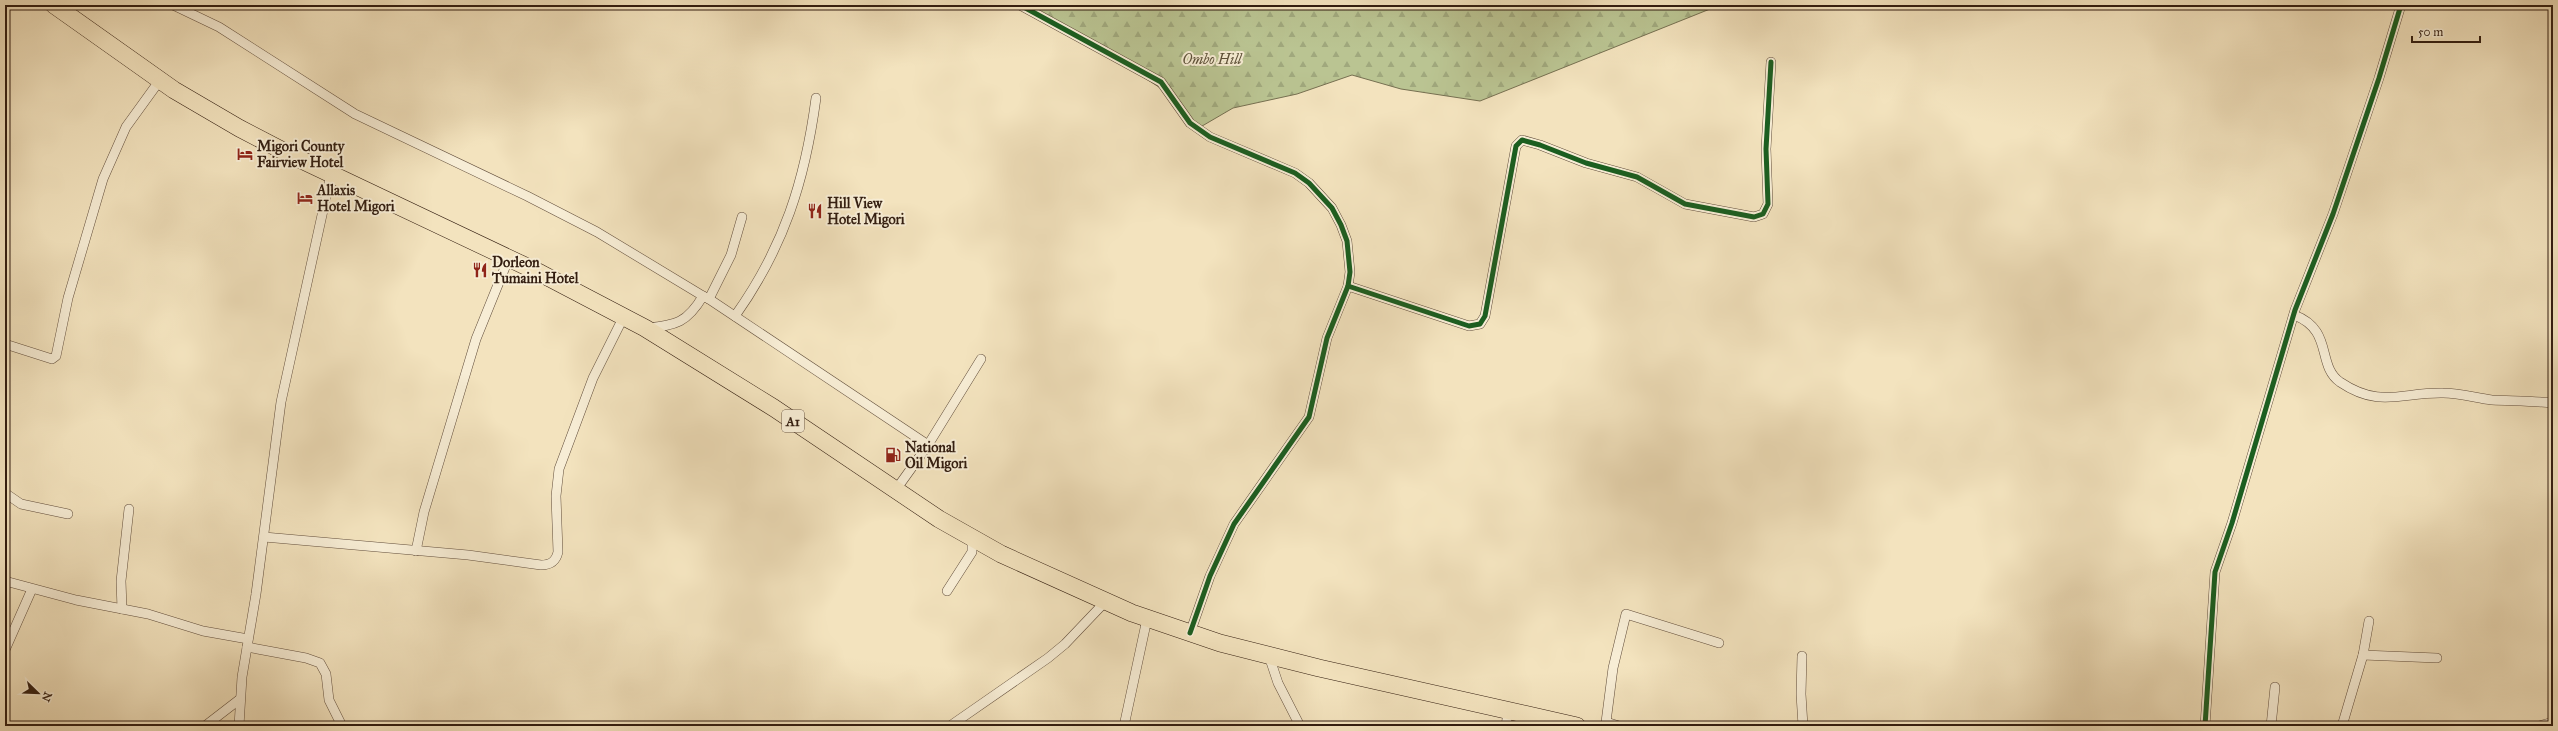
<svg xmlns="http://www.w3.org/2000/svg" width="2558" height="731" font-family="'IM FELL Great Primer',serif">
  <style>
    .forest { fill: url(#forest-firs); stroke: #767051 }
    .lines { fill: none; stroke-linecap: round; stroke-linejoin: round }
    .street-casing { stroke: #624e3c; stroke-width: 10 }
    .highway-casing { stroke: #321d10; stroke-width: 18 }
    .street { stroke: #f7edd5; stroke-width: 9 }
    .highway { stroke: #f3e3be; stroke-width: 17 }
    .cycleway-casing { stroke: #f7edd5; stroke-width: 8 }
    .cycleway { stroke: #1b5e20; stroke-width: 5 }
    .labels { text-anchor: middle; stroke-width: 4; stroke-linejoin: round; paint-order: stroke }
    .shield { fill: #f7edd5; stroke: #6d5b4b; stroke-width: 1 }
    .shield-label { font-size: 13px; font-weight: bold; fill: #321d10 }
    .park-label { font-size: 14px; font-style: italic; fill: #5b4f37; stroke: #f7edd5 }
    .poi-label { font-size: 14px; font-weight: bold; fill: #321d10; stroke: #f7edd5; text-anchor: start }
  </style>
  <defs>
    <pattern id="forest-firs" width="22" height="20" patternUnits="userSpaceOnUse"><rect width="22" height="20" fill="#bac492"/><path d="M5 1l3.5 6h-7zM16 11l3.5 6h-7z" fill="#a0a87d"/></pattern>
  </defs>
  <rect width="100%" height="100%" fill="#f3e3be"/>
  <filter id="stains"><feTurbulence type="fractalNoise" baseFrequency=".005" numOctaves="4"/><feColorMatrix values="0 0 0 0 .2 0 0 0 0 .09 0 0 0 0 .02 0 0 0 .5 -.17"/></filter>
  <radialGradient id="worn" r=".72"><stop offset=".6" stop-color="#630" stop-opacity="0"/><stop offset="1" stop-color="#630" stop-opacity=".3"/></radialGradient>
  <path class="forest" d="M1018,5H1720L1480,101L1401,89L1352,75L1297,94L1233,108L1197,129L1171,95L1093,44Z"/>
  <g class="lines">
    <defs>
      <g id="street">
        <path d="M173,5L219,27L355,114L527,196L597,232L703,296"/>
        <path d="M1020,5L1161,82L1190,123L1210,137L1295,173L1309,183L1332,208L1341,225L1347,241L1350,272L1348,286L1327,338L1309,417L1234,524L1210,576L1190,633"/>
        <path d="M1348,286L1469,326L1480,324L1485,316L1516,146L1522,140L1540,145L1586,163L1637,177L1685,204L1754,217L1763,214L1768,204L1766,149L1771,62"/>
        <path d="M709,299L928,445L981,359"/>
        <path d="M2294,315C2334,330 2316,365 2340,382C2380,409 2402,392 2443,393C2460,393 2476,398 2492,400C2512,401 2533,401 2553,403"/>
        <path d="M735,316C784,247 805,181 816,98"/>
        <path d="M647,328C676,325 687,323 703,296L709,299L731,255L742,217"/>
        <path d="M5,344L52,359L56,356L68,298L103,179L126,127L160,80"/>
        <path d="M895,491L928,445"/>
        <path d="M5,493L21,504L68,514"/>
        <path d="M264,537L468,555L541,565C551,565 556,561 558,552L556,496L559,469L593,378L624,316"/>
        <path d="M416,551L424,512L476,339L508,260"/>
        <path d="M5,581L76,600L148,614L203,631L248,639"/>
        <path d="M947,591L972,552V539"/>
        <path d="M122,609L121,581L129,509"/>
        <path d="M247,647L306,658L320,663L326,674L329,700L342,726"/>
        <path d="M5,650L32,589"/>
        <path d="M2363,655L2437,658"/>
        <path d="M1269,656L1278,683L1300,726"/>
        <path d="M1802,656L1801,694L1803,726"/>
        <path d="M205,726L240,699"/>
        <path d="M239,726L242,677L256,594L281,402L331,174"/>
        <path d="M950,726L1048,658L1065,644L1105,602"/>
        <path d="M1124,726L1147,619"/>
        <path d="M1506,726L1508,712"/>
        <path d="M1619,726L1606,722L1613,668L1626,614L1719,643"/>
        <path d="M2205,726L2215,572L2232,523L2295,310L2333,214L2379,78L2401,5"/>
        <path d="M2271,726L2275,687"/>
        <path d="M2342,726L2363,655L2369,621"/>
        <path d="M2539,726L2553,722"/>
      </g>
      <path id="highway" d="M54,5L174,90L239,128L291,155L540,273L645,328L774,408L939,519L1001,554L1132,613L1220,643L1319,668L1577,726"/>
    </defs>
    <use href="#street" class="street-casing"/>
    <use href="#highway" class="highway-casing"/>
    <use href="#street" class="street"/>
    <use href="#highway" class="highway"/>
    <defs>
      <g id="cycleway">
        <path d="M1020,5L1161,82L1190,123L1210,137L1295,173L1309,183L1332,208L1341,225L1347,241L1350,272L1348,286L1327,338L1309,417L1234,524L1210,576L1190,633"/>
        <path d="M1348,286L1469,326L1480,324L1485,316L1516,146L1522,140L1540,145L1586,163L1637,177L1685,204L1754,217L1763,214L1768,204L1766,149L1771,62"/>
        <path d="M2205,726L2215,572L2232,523L2295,310L2333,214L2379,78L2401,5"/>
      </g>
    </defs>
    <use href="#cycleway" class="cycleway-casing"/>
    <use href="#cycleway" class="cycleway"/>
  </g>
  <defs>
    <symbol id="hotel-bare" viewBox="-9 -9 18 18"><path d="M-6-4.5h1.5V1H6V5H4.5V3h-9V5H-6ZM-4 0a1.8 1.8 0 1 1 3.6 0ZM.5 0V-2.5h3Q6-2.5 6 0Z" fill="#8f2418" stroke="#f7edd5" stroke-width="2.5" paint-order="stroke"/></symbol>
    <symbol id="restaurant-bare" viewBox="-9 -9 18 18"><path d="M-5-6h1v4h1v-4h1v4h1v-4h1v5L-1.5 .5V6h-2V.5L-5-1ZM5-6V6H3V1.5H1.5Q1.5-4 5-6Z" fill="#8f2418" stroke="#f7edd5" stroke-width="2.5" paint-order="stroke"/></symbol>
    <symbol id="fuel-bare" viewBox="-9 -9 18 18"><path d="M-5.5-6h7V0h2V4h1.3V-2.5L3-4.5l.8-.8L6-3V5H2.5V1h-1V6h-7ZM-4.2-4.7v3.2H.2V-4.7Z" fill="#8f2418" stroke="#f7edd5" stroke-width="2.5" paint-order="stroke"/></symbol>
  </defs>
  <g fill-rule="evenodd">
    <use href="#hotel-bare" x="234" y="143" width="22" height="22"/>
    <use href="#hotel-bare" x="294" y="187" width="22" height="22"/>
    <use href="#restaurant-bare" x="804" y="200" width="22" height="22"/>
    <use href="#restaurant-bare" x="469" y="259" width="22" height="22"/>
    <use href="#fuel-bare" x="882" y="444" width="22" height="22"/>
  </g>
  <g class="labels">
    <rect class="shield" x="782" y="410" width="22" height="22" rx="3"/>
    <g class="shield-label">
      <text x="793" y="426">A1</text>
    </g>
    <g class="park-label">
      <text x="1212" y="64">Ombo Hill</text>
    </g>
    <g class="poi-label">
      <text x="257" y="151">Migori County<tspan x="257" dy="16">Fairview Hotel</tspan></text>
      <text x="317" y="195">Allaxis<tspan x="317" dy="16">Hotel Migori</tspan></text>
      <text x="827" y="208">Hill View<tspan x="827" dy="16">Hotel Migori</tspan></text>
      <text x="492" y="267">Dorleon<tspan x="492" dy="16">Tumaini Hotel</tspan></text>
      <text x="905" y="452">National<tspan x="905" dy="16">Oil Migori</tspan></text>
    </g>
  </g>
  <rect width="2558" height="731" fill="none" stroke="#f3e3be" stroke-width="20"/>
  <rect x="6" y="6" width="2546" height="719" fill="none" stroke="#321d10" stroke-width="2"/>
  <rect x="10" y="10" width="2538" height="711" fill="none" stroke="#321d10"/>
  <g transform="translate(38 693) rotate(113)" stroke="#f7edd5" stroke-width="3" paint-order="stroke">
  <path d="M0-3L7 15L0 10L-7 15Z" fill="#321d10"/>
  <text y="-6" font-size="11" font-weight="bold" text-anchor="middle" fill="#321d10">N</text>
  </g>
  <path d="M2412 36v6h68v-6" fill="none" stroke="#321d10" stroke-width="2"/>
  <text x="2418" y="36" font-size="12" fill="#321d10" stroke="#f7edd5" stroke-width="3" paint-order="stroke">50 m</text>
  <rect width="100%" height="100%" filter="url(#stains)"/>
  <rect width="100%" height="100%" fill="url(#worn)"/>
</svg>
